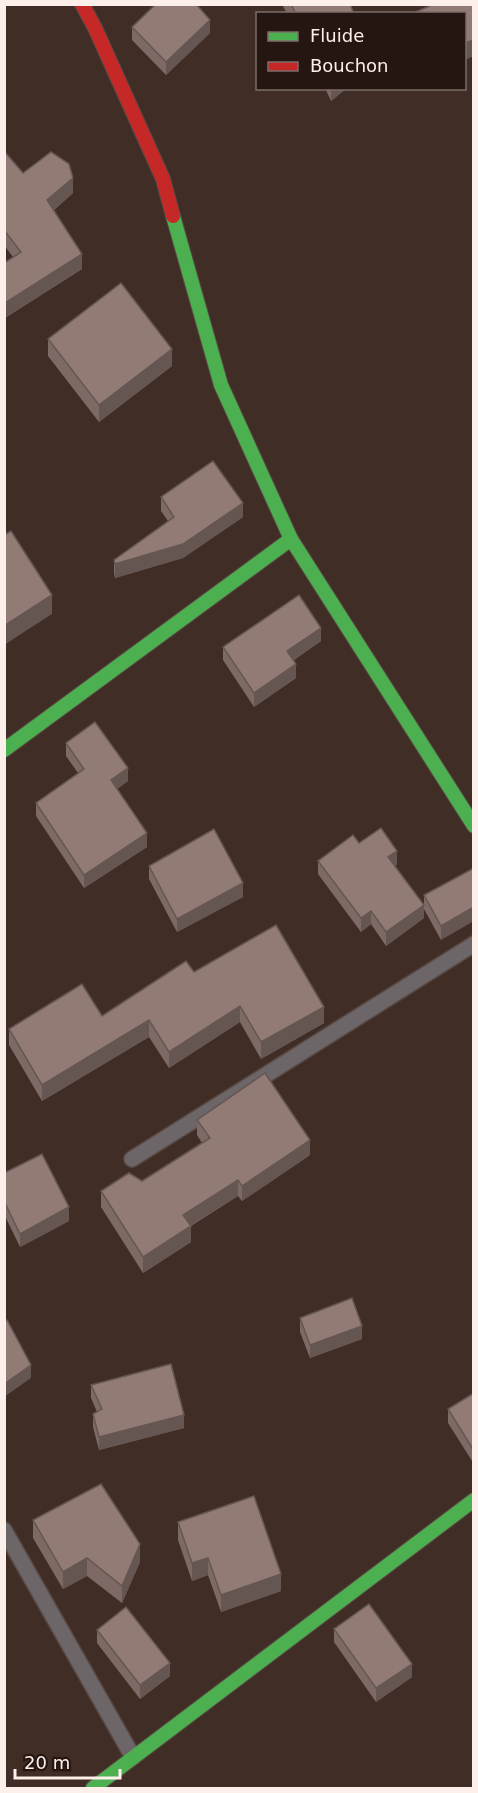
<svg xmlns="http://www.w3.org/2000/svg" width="478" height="1793" font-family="'DejaVu Sans',sans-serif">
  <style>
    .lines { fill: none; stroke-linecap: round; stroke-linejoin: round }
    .lane-casing { stroke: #594944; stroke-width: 18 }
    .fast-casing { stroke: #594944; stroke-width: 16 }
    .jam-casing { stroke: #594944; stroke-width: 16 }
    .lane { stroke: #6d6669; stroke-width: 15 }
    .fast { stroke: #4caf50; stroke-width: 14 }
    .jam { stroke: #c62828; stroke-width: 14 }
    .wall { fill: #7d6a64 }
    .shaded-wall { fill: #665651 }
    .building { fill: #917b74; stroke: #665651; stroke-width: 1.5 }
  </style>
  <rect width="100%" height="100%" fill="#402d26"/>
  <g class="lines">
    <defs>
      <g id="lane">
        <path d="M132,1159L474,944"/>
        <path d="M4,1530L133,1757"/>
      </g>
      <g id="fast">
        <path d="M173,216L221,385L291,539L474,826"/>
        <path d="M4,750L291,539"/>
        <path d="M93,1788L474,1500"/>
      </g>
      <path id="jam" d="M82,4L95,28L163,179L173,216"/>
    </defs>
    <use href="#lane" class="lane-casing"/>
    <use href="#fast" class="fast-casing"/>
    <use href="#jam" class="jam-casing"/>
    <use href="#lane" class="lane"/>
    <use href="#fast" class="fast"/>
    <use href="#jam" class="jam"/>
  </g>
  <g class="wall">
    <path d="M282,4H350L354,14H287Z"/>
    <path d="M132,27L210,33L166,75L132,40Z"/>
    <path d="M325,88H347L331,101Z"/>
    <path d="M4,151L23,173L73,193L54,210L82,269L5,318L4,316V263L13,257L4,245Z"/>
    <path d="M48,339L172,366L99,422L48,356Z"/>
    <path d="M161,497L243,517L183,558L115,578L114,574V560L168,521L161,511Z"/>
    <path d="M321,641L294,660L296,678L254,707L223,660V647Z"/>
    <path d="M66,743L128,781L117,789L147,847L84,888L36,816V803L78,773L66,756Z"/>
    <path d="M359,843L397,864L395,866L424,905V895L474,868L441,940L424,909V918L386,946L371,924L361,932L318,874V861Z"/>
    <path d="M149,866L243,897L177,932L149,879Z"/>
    <path d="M194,972L324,1023L261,1059L240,1022L169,1068L149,1037L42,1101L9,1045V1029L102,1016Z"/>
    <path d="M197,1120L310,1155L242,1201L238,1196L191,1226V1242L143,1273L101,1207V1191L142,1181L202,1143L197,1135Z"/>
    <path d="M4,1173L69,1221L20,1247L4,1214Z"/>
    <path d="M300,1318L362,1339L310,1358L300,1332Z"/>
    <path d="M91,1385L184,1428L99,1450L93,1427V1414L97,1412L91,1398Z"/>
    <path d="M474,1393V1464L448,1423V1409Z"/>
    <path d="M33,1520L140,1562L122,1603L87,1576L63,1589L33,1538Z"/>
    <path d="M178,1522L281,1591L221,1612L208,1575L192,1581L178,1540Z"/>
    <path d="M334,1629L412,1677L376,1702L334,1642Z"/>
    <path d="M97,1630L170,1676L140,1699L97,1643Z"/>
  </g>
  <g class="shaded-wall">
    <path d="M210,20V33L166,75V62Z"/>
    <path d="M474,40V56L465,60V43Z"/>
    <path d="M331,88H347L331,101Z"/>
    <path d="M73,178V193L47,215V200Z"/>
    <path d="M82,254V269L5,318V303Z"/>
    <path d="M172,349V366L99,422V405Z"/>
    <path d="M243,503V517L183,558L115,578V564Z"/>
    <path d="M52,595V614L4,645V626Z"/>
    <path d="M321,628V641L287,664V651Z"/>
    <path d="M296,664V678L254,707V693Z"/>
    <path d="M128,768V781L111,793V780Z"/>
    <path d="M147,833V847L84,888V875Z"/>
    <path d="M397,851V864L388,871V857Z"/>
    <path d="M243,883V897L177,932V919Z"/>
    <path d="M424,905V918L386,946V932Z"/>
    <path d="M474,907V921L441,940V926Z"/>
    <path d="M371,911V924L361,932V918Z"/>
    <path d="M240,1006V1022L169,1068V1052Z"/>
    <path d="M324,1007V1023L261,1059V1042Z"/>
    <path d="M149,1020V1037L42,1101V1085Z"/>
    <path d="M310,1140V1155L242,1201V1186Z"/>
    <path d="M238,1180V1196L183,1230V1215Z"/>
    <path d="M69,1207V1221L20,1247V1234Z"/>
    <path d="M191,1226V1242L143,1273V1257Z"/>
    <path d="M362,1326V1339L310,1358V1345Z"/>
    <path d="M31,1365V1378L4,1397V1384Z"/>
    <path d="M184,1415V1428L99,1450V1437Z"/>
    <path d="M140,1544V1562L122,1603V1586Z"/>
    <path d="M87,1558V1576L63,1589V1572Z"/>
    <path d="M208,1558V1575L192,1581V1563Z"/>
    <path d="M281,1574V1591L221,1612V1595Z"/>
    <path d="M170,1663V1676L140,1699V1685Z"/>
    <path d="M412,1664V1677L376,1702V1688Z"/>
  </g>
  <g class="building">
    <path d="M156,4H196L210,20L166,62L132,27Z"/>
    <path d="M291,4H350L354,14H296Z"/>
    <path d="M434,4H474V40L465,43V14H411Z"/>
    <path d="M4,151L23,173L51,152L69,164L73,178L47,200L82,254L5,303L4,301V263L21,252L4,230Z"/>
    <path d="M121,283L172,349L99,405L48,339Z"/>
    <path d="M213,461L243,503L183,544L115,564L114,560L174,517L161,497Z"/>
    <path d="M11,531L52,595L4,626V535Z"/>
    <path d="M299,595L321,628L287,651L296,664L254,693L223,647Z"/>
    <path d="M95,722L128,768L111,780L147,833L84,875L36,803L84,769L66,743Z"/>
    <path d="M381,828L397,851L388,857L424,905L386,932L371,911L361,918L318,861L353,835L359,843Z"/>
    <path d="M214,829L243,883L177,919L149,866Z"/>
    <path d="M474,868V907L441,926L424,895Z"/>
    <path d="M276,925L324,1007L261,1042L240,1006L169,1052L149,1020L42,1085L9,1029L82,984L102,1016L186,961L194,972Z"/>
    <path d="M265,1073L310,1140L242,1186L238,1180L183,1215L191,1226L143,1257L101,1191L129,1173L142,1181L210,1138L197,1120Z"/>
    <path d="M42,1154L69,1207L20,1234L4,1201V1173Z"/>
    <path d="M352,1298L362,1326L310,1345L300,1318Z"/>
    <path d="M7,1320L31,1365L4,1384V1322Z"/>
    <path d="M171,1364L184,1415L99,1437L93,1414L102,1409L91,1385Z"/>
    <path d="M474,1393V1451L448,1409Z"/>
    <path d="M101,1484L140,1544L122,1586L87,1558L63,1572L33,1520Z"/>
    <path d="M254,1496L281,1574L221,1595L208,1558L192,1563L178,1522Z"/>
    <path d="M369,1604L412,1664L376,1688L334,1629Z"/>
    <path d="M126,1607L170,1663L140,1685L97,1630Z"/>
  </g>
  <rect width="478" height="1793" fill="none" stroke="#fdefea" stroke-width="12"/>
  <rect x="256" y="12" width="210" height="78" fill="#261611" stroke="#7c6d68" stroke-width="1.5"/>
  <rect x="268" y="32" width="30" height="9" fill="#4caf50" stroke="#7c6d68" stroke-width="1.5"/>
  <text x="310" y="42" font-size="18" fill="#fdefea">Fluide</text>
  <rect x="268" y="62" width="30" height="9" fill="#c62828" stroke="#7c6d68" stroke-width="1.5"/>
  <text x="310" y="72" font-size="18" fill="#fdefea">Bouchon</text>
  <path d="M15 1769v9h105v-9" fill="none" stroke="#fdefea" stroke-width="3"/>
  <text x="24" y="1769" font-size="18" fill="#fdefea" stroke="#261611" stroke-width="4.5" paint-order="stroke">20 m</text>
</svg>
